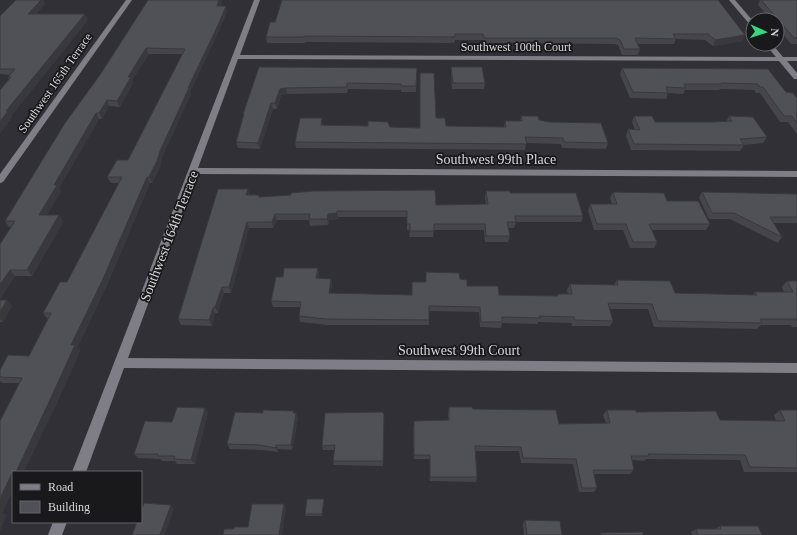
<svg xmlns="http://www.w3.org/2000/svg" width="797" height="535" font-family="'Times New Roman',serif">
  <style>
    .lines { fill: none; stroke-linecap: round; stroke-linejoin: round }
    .minor { fill: #7f7e86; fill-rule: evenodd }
    .wall { fill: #45454b }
    .shaded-wall { fill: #38383d }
    .building { fill: #505057; stroke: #38383d }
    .labels { text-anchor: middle; stroke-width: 3.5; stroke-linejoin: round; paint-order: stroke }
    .far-street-label { font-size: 12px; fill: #d8d7db; stroke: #19181b }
    .street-label { font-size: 14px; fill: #d8d7db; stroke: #19181b }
  </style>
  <rect width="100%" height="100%" fill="#313036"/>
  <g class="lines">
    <g class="minor">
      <path d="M126,0H132L3,182L0,183V174Z"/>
      <path d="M254,0H260L240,55L776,57L765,44H772L783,57H797V61H787L797,73V79H794L779,61L238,59L198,168L797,171V177L196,174L128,358L797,363V373L124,368L86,472H72Z"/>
      <path d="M729,0H735L753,21V27L751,26Z"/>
      <path d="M53,522H67L62,535H48Z"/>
    </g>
  </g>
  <g class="wall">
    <path d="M16,0H43L45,4L36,14L88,20L11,116L12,117L0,133V90L9,80L8,77L10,75L0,74V16Z"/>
    <path d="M148,0H222V2L221,6L227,12L220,28L190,92L191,94L162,157L160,167L152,183H150L107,285L77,348L80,351L55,407L13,472V490L2,513L6,515L0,530V421L20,383H2L0,381V370L29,356L48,319L43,313L67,282L119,183H111L107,177L128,160L182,54H149L132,80L133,83L120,107L109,106L102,119H99L59,188L61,191L47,215H59L63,222L32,276H15L0,299V244L11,227H9L5,221Z"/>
    <path d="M718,0L742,41L713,46L705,40L676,39L674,44H638L640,49L638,55H622L618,45L614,44L483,43L482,40H455L454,43L305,42V43H267L266,37Z"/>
    <path d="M760,0H797V44H791L777,27V20H771L758,5Z"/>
    <path d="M259,67L417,68L416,92H401V90L348,89L347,93L287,94L281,95L277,109H273L260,149L238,148L236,142L243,117V114Z"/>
    <path d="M451,67L485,83L484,89H452L451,73Z"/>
    <path d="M622,68L768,69L786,92L797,98V134L788,122H780L760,93H756L754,90L720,89L719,90H685L683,94L668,93L666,99L630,98L620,74Z"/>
    <path d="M521,116L539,120L608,143L606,149L562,148L561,144L526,143L525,150L296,148L295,142L323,124V125L420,128L436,118L446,126L504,127L505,121H520Z"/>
    <path d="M634,116L655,122H726L729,116L767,137L763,143L744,145L740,151L631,150L626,136L628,129L635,130L632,122Z"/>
    <path d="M486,191L510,193L583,216L581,222H516L514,228H508L510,236L508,242H485L484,230H434L433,237H409L410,230H407V217H338V219L329,220L328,225L310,226L309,220H277L273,228H249L231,293H224L218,313H215L212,326L181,325L178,319L249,195L259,197L436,205L486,204L485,197Z"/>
    <path d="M613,192L667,201L710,224L706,230H652L657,242L654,248H630L623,230H594L588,211L590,204H612L610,198Z"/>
    <path d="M702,192L797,194V223H774L782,237L778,243L730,219H709L699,198Z"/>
    <path d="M318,268L319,274L318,279H331L332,285L330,293L412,295L426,282V272L460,279L467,286L499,295L557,296V294H568L567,290L570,284L614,285L617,280L675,293L753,295L755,292H784L782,287L787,281H797V327H792L791,325H761L757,329L654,327L648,309H609L613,321L610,326H572V323L538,322V324L502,323L501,328L480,327L479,312L429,311V325H327L300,322L299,316L300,307H273L271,301L283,277Z"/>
    <path d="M0,300L12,306L3,322H0Z"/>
    <path d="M449,407L473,409L559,424L606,423L603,415L607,410L720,420L776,421L774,415L780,410H797V472H744L740,460L646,459L644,461L632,460L634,470L630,474H594L597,488L594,492H579L573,464L521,463L519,451H475L477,477L476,482L430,481V459H414L413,426L448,420V412Z"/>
    <path d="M205,408L208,413L195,464H177L175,461H162L160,459L138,458L134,454L172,422Z"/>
    <path d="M294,411V413H296L298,418L292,450L278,449V452L263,450L230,449L227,444L263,413Z"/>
    <path d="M384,419L383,466L334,465L333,461L335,450H323L322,446Z"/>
    <path d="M324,501L322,516H306L305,514Z"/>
    <path d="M525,520L562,535H524L523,524Z"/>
    <path d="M720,526L762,535H692L691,532L696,529H715Z"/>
  </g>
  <g class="shaded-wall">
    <path d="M41,0H43L45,4L31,20L28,14Z"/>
    <path d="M219,0H222V2L219,11L217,6Z"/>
    <path d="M226,6L227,12L220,28L190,92L191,94L162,157L160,167L152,183L149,177L160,151L188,88Z"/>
    <path d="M85,14L88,20L11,116L12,117L0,133V122L6,111Z"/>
    <path d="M745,35L742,41L713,46L715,40Z"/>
    <path d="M146,48L149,54L132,80L133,83L120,107L117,101L128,77Z"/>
    <path d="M286,88L287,94L281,95L277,109L275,103L280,89Z"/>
    <path d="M107,100L109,106L102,119L99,113Z"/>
    <path d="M271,103L273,109L260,149L258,143Z"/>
    <path d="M96,113L99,119L59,188L61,191L43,222L39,215L54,185Z"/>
    <path d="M322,118L323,124L322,131L321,125Z"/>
    <path d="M147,177L150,183L107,285L77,348L80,351L55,407L24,472H16L71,345Z"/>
    <path d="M248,189L250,195H246Z"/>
    <path d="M337,211L338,219L329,220L328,225L327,219L328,214Z"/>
    <path d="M275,214L277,220L273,228L272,222Z"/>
    <path d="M59,215L63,222L32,276L27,270Z"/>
    <path d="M247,222L249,228L231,293L229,287Z"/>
    <path d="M318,268L319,274L317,284L316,278Z"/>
    <path d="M10,270L15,276L0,299V285Z"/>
    <path d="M331,279L332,285L330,299L329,293Z"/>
    <path d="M222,287L224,293L218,313L215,307Z"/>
    <path d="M7,300L12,306L3,322L0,319V312Z"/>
    <path d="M213,308L215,313L212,326L209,320Z"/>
    <path d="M205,408L208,413L195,464L191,460Z"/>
    <path d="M296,413L298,418L292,450L291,445Z"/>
    <path d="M276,445L278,449V452L276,448Z"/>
    <path d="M12,473L13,474V490L2,513L6,515L0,530V499Z"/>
    <path d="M284,504L286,508L282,535H279Z"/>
    <path d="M171,505L174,509L165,535H160Z"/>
  </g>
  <g class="building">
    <path d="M16,0H41L28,14H85L6,111H8L0,122V90L11,77H8L15,69H0V16Z"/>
    <path d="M148,0H219L217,6H226L219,23L188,88H189L160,151L157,161L149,177H147L103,279L71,345H75L49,402L16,472H13V473H12L0,499V421L22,378L0,377V370L8,355L29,356L51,313H43L60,282H67L122,177H107L117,160H128L185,49L146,48L128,77H131L117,101L107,100L99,113H96L54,185H57L39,215H59L27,270H10L0,285V244L15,221H5L65,123L102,72Z"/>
    <path d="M282,0H718L745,35L715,40L708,34H673L676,39L635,38L640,49H624L620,40L616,38H484L483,34H455V37L304,36V37H266L270,22H275Z"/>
    <path d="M761,0H797V38H794Z"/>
    <path d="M259,67L417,68L416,86H401V84L347,83V87L286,88L280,89L275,103H271L258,143L236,142L244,114H243Z"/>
    <path d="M451,67H482L485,83H453Z"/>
    <path d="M622,68L768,69L786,92L793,93L797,98V123L792,116H784L763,87H760L758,84L721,83L722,84H684L686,88L666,87L668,93L633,92Z"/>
    <path d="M420,73H434L436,118H445L446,126L506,127L505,121H522L521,116H538L539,120L550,122L601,123L608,143L564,142L563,138L525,137L527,144L295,142L300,118H322L321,125L368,126V121L388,122L390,127L420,128Z"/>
    <path d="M634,116H652L655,122H713L732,121L729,116L753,117L767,137L740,139L744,145L634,144L628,129L640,130Z"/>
    <path d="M218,189H248L246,195H259V197L291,195V193L313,191L435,190L436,205L488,204L486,191H510V193H576L583,216H515L516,222H507L510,236H486L485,224H434V231H410V224H407V211H337V213L328,214L327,219H309L310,214H275L272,222H247L229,287H222L215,307L213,308L209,320L178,319Z"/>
    <path d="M613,192L664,193L667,201H698L710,224H649L657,242H633L626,224H597L590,204H617Z"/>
    <path d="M702,192L797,194V217H770L782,237L734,213H712Z"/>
    <path d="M284,268H318L316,278L331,279L329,293L412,295V282H426V272L459,273L460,279L467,280V286H498L499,295L558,296L557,294H572L570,284L618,285L617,280L670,281L675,293L757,295L755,292H793L787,281H797V321L796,319H760L762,323L658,321L652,304L608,303L613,321L575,320L574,317L539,316L540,318L502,317V322H481L480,307L429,306V320L326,319L299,316L301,302L271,301L276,277H283Z"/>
    <path d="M0,300H7L0,312Z"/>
    <path d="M177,407L205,408L191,460L174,459L175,456H158V454H134L145,421L172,422Z"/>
    <path d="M449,407H472L473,409L556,410L559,424L610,423L607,410H636V412L716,411L720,420L785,421L780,410H797V468L750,467L745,455L648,454L649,456H631L634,470H593L597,488H582L576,459L523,458L521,447L475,446L477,477H430V455H414V421L449,420Z"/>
    <path d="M263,410L294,411L293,413H296L291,445H276V448L260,445L227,444L235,412L263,413Z"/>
    <path d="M382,412L384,414L383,461H333L335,445L322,446L325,413Z"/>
    <path d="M307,499H324L322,514H305Z"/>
    <path d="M144,503L171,505L160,535H132L137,522H141V511Z"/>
    <path d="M252,504H284L279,535H223L224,529H234V527H248Z"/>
    <path d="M525,520L560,521L562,535H527Z"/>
    <path d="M720,526H758L762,535H698L696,529H721Z"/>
    <path d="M643,532V535H601V533Z"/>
  </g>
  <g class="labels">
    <g class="far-street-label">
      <text x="516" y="51">Southwest 100th Court</text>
      <text transform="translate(55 83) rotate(-55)" y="4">Southwest 165th Terrace</text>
    </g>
    <g class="street-label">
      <text x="496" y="164">Southwest 99th Place</text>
      <text transform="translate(169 236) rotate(-69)" y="5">Southwest 164th Terrace</text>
      <text x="459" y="355">Southwest 99th Court</text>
    </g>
  </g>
  <rect x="12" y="471" width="130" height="52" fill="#19181b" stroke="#656468"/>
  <rect x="20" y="484" width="20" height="6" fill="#7f7e86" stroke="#656468"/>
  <text x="48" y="491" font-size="12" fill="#d8d7db">Road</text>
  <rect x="20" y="501" width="20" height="12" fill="#505057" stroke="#656468"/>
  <text x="48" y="511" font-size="12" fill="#d8d7db">Building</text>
  <g transform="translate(765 32) rotate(93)"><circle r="19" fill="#19181b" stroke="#656468"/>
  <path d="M0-3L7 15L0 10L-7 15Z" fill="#35d881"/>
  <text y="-6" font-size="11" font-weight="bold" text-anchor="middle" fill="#d8d7db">N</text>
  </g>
</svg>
